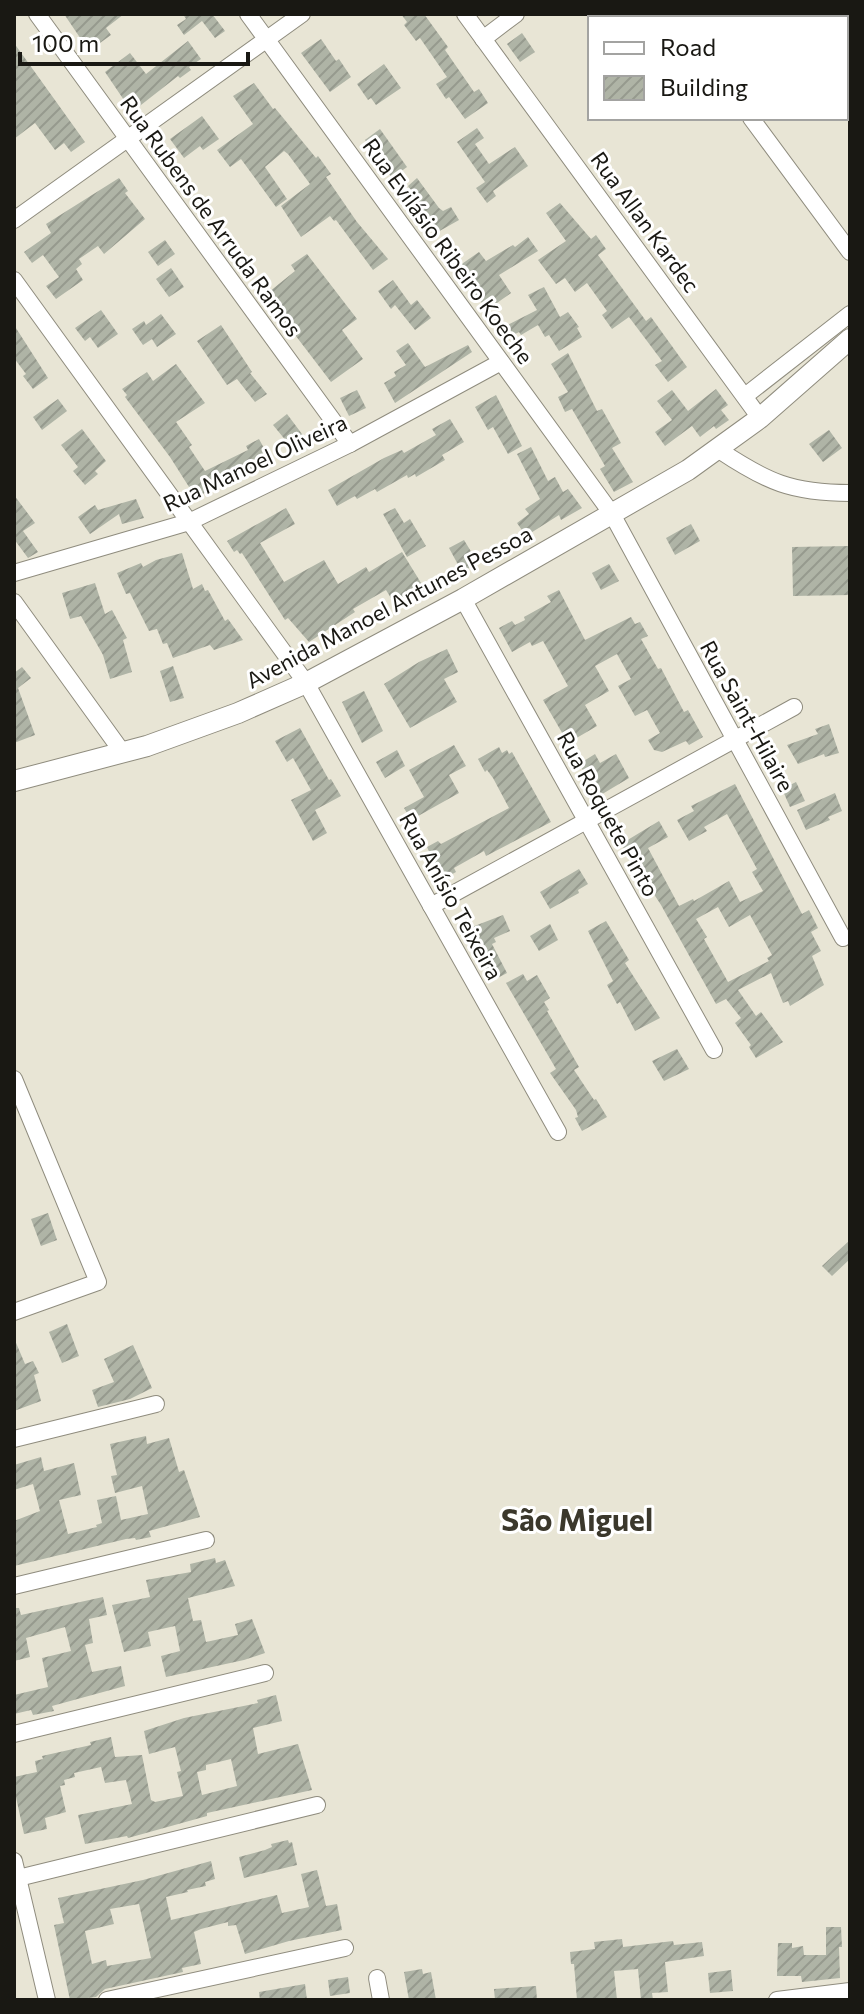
<svg xmlns="http://www.w3.org/2000/svg" width="864" height="2014" font-family="Commissioner,sans-serif">
  <style>
    .building { fill: url(#building-hatch); fill-rule: evenodd }
    .lines { fill: none; stroke-linecap: round; stroke-linejoin: round }
    .minor-casing { stroke: #8f8c7e; stroke-width: 18 }
    .major-casing { stroke: #8f8c7e; stroke-width: 22 }
    .minor { stroke: #fff; stroke-width: 16 }
    .major { stroke: #fff; stroke-width: 20 }
    .labels { text-anchor: middle; stroke-width: 6; stroke-linejoin: round; paint-order: stroke }
    .street-label { font-size: 22px; fill: #191813; stroke: #fff }
    .district-label { font-size: 30px; font-weight: bold; fill: #3b382c; stroke: #fff }
  </style>
  <defs>
    <pattern id="building-hatch" width="6" height="6" patternUnits="userSpaceOnUse" patternTransform="scale(2)"><rect width="6" height="6" fill="#afb4a6"/><path d="M-1 1l2-2M0 6l6-6M5 7l2-2" fill="none" stroke="#969a8e"/></pattern>
  </defs>
  <rect width="100%" height="100%" fill="#e8e5d5"/>
  <g class="building">
    <path d="M64,14H124L106,28L111,35L89,51Z"/>
    <path d="M183,14H212L225,31L215,38L202,21L184,35L177,25L186,19Z"/>
    <path d="M401,14H424L448,47L445,50L474,92L479,89L488,103L465,119L449,97L446,99L436,84L447,77L420,38L416,41L404,25L407,22Z"/>
    <path d="M522,33L535,52L520,62L507,44Z"/>
    <path d="M321,39L336,61L339,59L351,77L330,92L301,53Z"/>
    <path d="M188,41L201,59L189,67L191,70L180,78L178,76L132,112L105,72L130,53L146,74Z"/>
    <path d="M14,43L85,142L71,152L64,143L55,150L35,123L14,139Z"/>
    <path d="M384,64L401,88L376,105L371,98L368,100L357,84Z"/>
    <path d="M254,83L273,109L275,108L316,158L318,156L331,174L326,177L357,222L388,259L373,270L336,220L334,221L330,216L301,237L281,206L310,184L288,154L284,151L265,167L287,199L276,207L241,159L230,167L217,150L253,124L233,96Z"/>
    <path d="M202,116L219,139L203,150L200,146L184,158L170,139Z"/>
    <path d="M477,128L484,138L475,144L489,164L515,147L528,166L493,191L496,196L487,203L476,188L485,182L457,142Z"/>
    <path d="M380,129L407,167L392,178L365,140Z"/>
    <path d="M119,178L128,191L125,193L145,219L104,254L98,246L79,259L82,264L76,269L83,280L56,299L46,286L59,277L43,255L32,263L24,252L51,233L46,224Z"/>
    <path d="M417,178L439,208L443,211L451,207L459,220L436,233L432,227L429,228L417,207L414,209L405,197L412,192L408,186Z"/>
    <path d="M560,203L591,239L596,235L606,249L598,255L646,321L651,317L687,367L668,382L655,365L662,361L629,317L612,329L602,315L607,311L587,283L575,292L565,278L556,284L538,260L566,241L546,213Z"/>
    <path d="M528,237L538,251L499,275L511,293L487,310L456,268L479,252L486,261L513,245L515,247Z"/>
    <path d="M165,240L175,254L158,266L148,252Z"/>
    <path d="M307,254L357,319L342,330L363,359L331,382L276,310L281,306L269,292L295,271L291,265Z"/>
    <path d="M171,268L184,287L169,297L156,279Z"/>
    <path d="M393,280L411,305L417,300L431,318L415,330L395,305L391,309L378,291Z"/>
    <path d="M544,287L560,317L568,312L579,327L577,328L582,337L559,351L549,335L545,337L538,325L521,335L519,332L503,340L498,330L537,310L528,295Z"/>
    <path d="M101,310L118,334L98,348L90,337L85,341L75,328Z"/>
    <path d="M161,314L176,334L157,347L152,339L143,345L132,329L144,321L146,325Z"/>
    <path d="M14,325L48,378L33,389L23,376L26,374L14,358Z"/>
    <path d="M221,325L252,372L250,373L267,394L255,402L237,379L227,385L197,341Z"/>
    <path d="M408,343L425,367L468,345L472,352L395,403L384,383L396,376L394,372L406,365L396,351Z"/>
    <path d="M568,353L597,411L602,409L621,443L612,448L633,482L614,492L600,469L605,466L572,409L565,412L558,397L568,392L551,364Z"/>
    <path d="M176,364L205,403L176,422L192,445L189,447L205,471L248,450L246,446L259,439L271,461L223,485L222,483L196,498L170,457L125,397L127,395L122,389L147,372L153,381Z"/>
    <path d="M716,389L728,405L721,410L729,420L716,429L714,426L700,437L692,426L665,446L655,432L672,420L657,401L672,390L688,411Z"/>
    <path d="M357,390L366,408L349,416L340,398Z"/>
    <path d="M496,395L522,446L508,454L493,427L488,430L475,407Z"/>
    <path d="M58,399L67,411L42,430L33,417Z"/>
    <path d="M287,414L305,438L292,448L273,425Z"/>
    <path d="M450,419L464,442L442,455L445,460L416,477L415,474L408,478L407,475L377,492L375,489L357,499L355,496L337,506L328,490L384,458L402,450L404,453L436,435L432,429Z"/>
    <path d="M82,429L106,461L95,471L98,474L85,485L73,471L78,467L61,445Z"/>
    <path d="M829,430L842,448L823,462L809,444Z"/>
    <path d="M531,447L548,481L555,477L563,492L568,489L582,508L561,520L559,515L526,536L517,523L529,514L525,509L540,499L517,454Z"/>
    <path d="M14,495L35,523L23,531L38,552L28,558L14,539Z"/>
    <path d="M136,499L144,518L122,524L119,514L90,534L78,517L95,505L98,510Z"/>
    <path d="M286,508L295,524L260,543L284,582L324,560L338,584L366,567L369,572L402,552L426,591L397,608L386,590L353,609L355,612L309,642L288,618L285,620L242,553L240,554L237,550L234,552L227,541Z"/>
    <path d="M395,508L404,523L410,519L426,546L407,557L383,514Z"/>
    <path d="M691,524L700,541L675,555L666,538Z"/>
    <path d="M464,540L478,563L462,572L449,548Z"/>
    <path d="M850,546V595L793,596L792,547Z"/>
    <path d="M182,553L193,589L202,584L205,591L208,590L225,621L228,619L243,640L214,650L210,645L173,658L167,643L163,644L157,629L149,631L130,593L126,594L117,573L141,563L143,567L156,560Z"/>
    <path d="M609,564L619,581L601,590L592,573Z"/>
    <path d="M95,583L105,614L112,610L127,638L123,640L132,672L110,679L103,655L81,616L70,619L62,593Z"/>
    <path d="M559,590L585,640L631,617L635,624L640,622L648,636L641,639L658,669L661,668L684,712L688,710L703,737L689,745L686,741L662,752L654,750L648,740L660,733L647,710L635,716L618,686L631,679L617,654L595,666L609,691L585,705L597,726L568,743L543,700L568,686L543,641L532,646L530,642L512,652L499,628L512,621L515,625L525,620L524,617L551,602L547,596Z"/>
    <path d="M447,649L458,672L444,679L457,702L410,728L384,684L419,662Z"/>
    <path d="M173,666L184,698L170,702L160,671Z"/>
    <path d="M22,667L31,678L18,688L35,735L14,743V673Z"/>
    <path d="M364,691L383,731L362,743L342,702Z"/>
    <path d="M829,724L839,753L825,757L824,754L798,764L787,745L818,734L815,729Z"/>
    <path d="M300,728L329,780L331,779L341,796L315,810L327,833L313,841L291,800L311,790L293,758L287,762L275,741Z"/>
    <path d="M454,745L466,766L449,775L459,793L411,820L404,808L424,797L409,770Z"/>
    <path d="M499,747L502,753L507,750L509,754L512,752L551,822L486,856L484,851L454,868L456,872L442,880L427,847L438,841L441,844L509,808L493,778L487,770L485,772L478,759Z"/>
    <path d="M397,750L405,766L385,778L376,762Z"/>
    <path d="M595,754L600,763L616,754L629,778L599,796L579,764Z"/>
    <path d="M796,782L805,801L790,807L782,789Z"/>
    <path d="M735,784L802,914L809,910L818,928L811,932L821,951L812,956L824,985L790,1006L788,1001L783,1003L771,973L738,990L756,1016L761,1012L783,1042L756,1058L749,1047L751,1045L735,1023L741,1018L726,999L716,1004L661,905L621,844L659,821L668,837L648,848L679,906L693,899L694,901L729,881L740,902L763,891L752,872L757,869L727,814L704,827L707,831L689,841L677,820L694,811L691,806ZM718,907L729,927L750,915L772,955L767,958L769,961L728,982L704,939L707,937L696,919Z"/>
    <path d="M835,793L842,811L828,817L830,820L806,830L797,810Z"/>
    <path d="M579,869L588,884L578,890L579,893L550,909L540,892Z"/>
    <path d="M503,915L510,931L494,938L496,942L492,944L507,973L492,981L468,933L473,930L472,927Z"/>
    <path d="M606,921L629,960L625,963L660,1018L635,1031L620,1002L617,1004L607,985L613,981L588,931Z"/>
    <path d="M550,924L558,940L539,951L530,936Z"/>
    <path d="M523,974L527,981L537,975L550,998L544,1002L549,1010L547,1011L579,1067L574,1070L594,1100L596,1099L607,1117L582,1131L575,1118L578,1117L576,1110L550,1073L556,1069L506,983Z"/>
    <path d="M677,1049L689,1069L664,1081L652,1061Z"/>
    <path d="M48,1213L57,1240L41,1246L31,1219Z"/>
    <path d="M850,1240V1259L832,1276L822,1266Z"/>
    <path d="M67,1324L79,1356L62,1363L49,1332Z"/>
    <path d="M14,1338L25,1364L33,1361L39,1373L34,1375L41,1401L14,1411Z"/>
    <path d="M133,1345L152,1388L130,1399L98,1407L92,1390L114,1382L104,1359Z"/>
    <path d="M146,1436L147,1444L169,1438L179,1472L184,1470L200,1517L149,1531L151,1537L136,1540L135,1538L126,1539L14,1566V1521L40,1511L33,1484L14,1490V1465L41,1457L44,1471L74,1463L81,1495L59,1500L68,1534L97,1527L96,1525L102,1523L97,1500L116,1496L121,1520L148,1514L142,1486L115,1493L111,1476L117,1475L110,1444Z"/>
    <path d="M215,1558L216,1563L225,1560L235,1586L188,1598L193,1621L201,1620L206,1642L238,1635L235,1624L252,1619L265,1653L244,1660L166,1677L161,1656L180,1651L175,1626L148,1632L151,1646L124,1652L112,1605L150,1597L146,1580L191,1572L190,1564Z"/>
    <path d="M103,1597L107,1615L89,1619L93,1643L85,1645L92,1672L121,1666L125,1686L52,1706L54,1711L33,1715L31,1710L14,1714V1695L48,1687L42,1658L71,1651L65,1627L26,1638L30,1657L14,1661V1608H19L21,1615Z"/>
    <path d="M276,1695L282,1721L253,1728L258,1754L298,1744L312,1790L207,1813V1816L128,1838L127,1836L85,1844L78,1815L132,1804L126,1780L105,1783L101,1767L74,1773L75,1777L64,1780L65,1785L60,1786L66,1812L45,1818L47,1829L24,1834L14,1788V1777L37,1772L35,1761L43,1759L42,1756L91,1745L90,1742L111,1737L115,1757L142,1755L151,1800L155,1802L183,1796L177,1772L181,1771L175,1747L149,1754L144,1731L184,1718L258,1703L257,1700ZM231,1759L237,1786L202,1795L197,1772L206,1770V1765Z"/>
    <path d="M288,1840L289,1843L292,1842L297,1865L244,1878L239,1857L265,1850L272,1847L271,1844Z"/>
    <path d="M211,1861L215,1879L205,1882L206,1886L187,1890L188,1892L166,1897L171,1920L277,1895L282,1913L309,1907L301,1874L317,1870L326,1906L337,1904L342,1930L289,1941L245,1954L236,1925L228,1926V1922L201,1929L194,1932L201,1964L182,1968L183,1972L105,1989L96,1997L70,2000L54,1925L64,1923L58,1898L143,1880ZM139,1904L151,1958L107,1966L106,1960L92,1964L85,1931L114,1924L110,1909Z"/>
    <path d="M826,1927H841L842,1947H839L840,1978L802,1982L801,1976H777L778,1943H792V1948L803,1946L804,1955H826Z"/>
    <path d="M622,1939L623,1947L673,1941L674,1945L702,1942L704,1956L665,1962L668,1992L652,1993L653,2000H641L638,1969L614,1971L617,2000H577L574,1964H571L570,1952L595,1949L594,1942Z"/>
    <path d="M422,1969L423,1974L431,1972L436,2000H409L404,1972Z"/>
    <path d="M731,1970L733,1991L710,1993L708,1973Z"/>
    <path d="M348,1977L350,1993L330,1996L328,1980Z"/>
    <path d="M305,1984L307,2000H260L259,1992Z"/>
    <path d="M536,1986L537,2000H495L494,1989Z"/>
  </g>
  <g class="lines">
    <defs>
      <g id="minor">
        <path d="M37,14L350,444"/>
        <path d="M248,14L612,514L843,938"/>
        <path d="M465,14L760,418"/>
        <path d="M674,14L677,18"/>
        <path d="M483,39L516,14"/>
        <path d="M751,118L850,252"/>
        <path d="M14,220L302,14"/>
        <path d="M14,280L306,683L558,1132"/>
        <path d="M745,396L850,314"/>
        <path d="M719,450C767,482 792,493 850,493"/>
        <path d="M14,573L189,522L350,444L501,362"/>
        <path d="M463,599L714,1050"/>
        <path d="M14,602L123,753"/>
        <path d="M431,906L794,707"/>
        <path d="M14,1079L98,1282L14,1312"/>
        <path d="M14,1439L156,1404"/>
        <path d="M14,1586L206,1540"/>
        <path d="M14,1734L265,1673"/>
        <path d="M14,1861L47,2000"/>
        <path d="M14,1879L317,1805"/>
        <path d="M377,1978L381,2000"/>
        <path d="M107,2000L345,1948"/>
        <path d="M777,2000L850,1991"/>
      </g>
      <path id="major" d="M14,781L147,746L238,713L306,683L463,599L688,470L760,418L850,339"/>
    </defs>
    <use href="#minor" class="minor-casing"/>
    <use href="#major" class="major-casing"/>
    <use href="#minor" class="minor"/>
    <use href="#major" class="major"/>
  </g>
  <g class="labels">
    <g class="street-label">
      <text transform="translate(211 216) rotate(54)" y="8">Rua Rubens de Arruda Ramos</text>
      <text transform="translate(645 222) rotate(54)" y="8">Rua Allan Kardec</text>
      <text transform="translate(448 251) rotate(54)" y="8">Rua Evilásio Ribeiro Koeche</text>
      <text transform="translate(255 463) rotate(-25)" y="8">Rua Manoel Oliveira</text>
      <text transform="translate(389 607) rotate(-28)" y="8">Avenida Manoel Antunes Pessoa</text>
      <text transform="translate(747 716) rotate(61)" y="8">Rua Saint-Hilaire</text>
      <text transform="translate(608 814) rotate(61)" y="8">Rua Roquete Pinto</text>
      <text transform="translate(451 896) rotate(61)" y="8">Rua Anísio Teixeira</text>
    </g>
    <g class="district-label">
      <text x="577" y="1531">São Miguel</text>
    </g>
  </g>
  <rect width="864" height="2014" fill="none" stroke="#191813" stroke-width="32"/>
  <rect x="588" y="16" width="260" height="104" fill="#ffffff" stroke="#a3a3a1" stroke-width="2"/>
  <rect x="604" y="42" width="40" height="12" fill="#ffffff" stroke="#a3a3a1" stroke-width="2"/>
  <text x="660" y="56" font-size="24" fill="#191813">Road</text>
  <rect x="604" y="76" width="40" height="24" fill="url(#building-hatch)" stroke="#a3a3a1" stroke-width="2"/>
  <text x="660" y="96" font-size="24" fill="#191813">Building</text>
  <path d="M20 52v12h228v-12" fill="none" stroke="#191813" stroke-width="4"/>
  <text x="32" y="52" font-size="24" fill="#191813" stroke="#ffffff" stroke-width="6" paint-order="stroke">100 m</text>
</svg>
